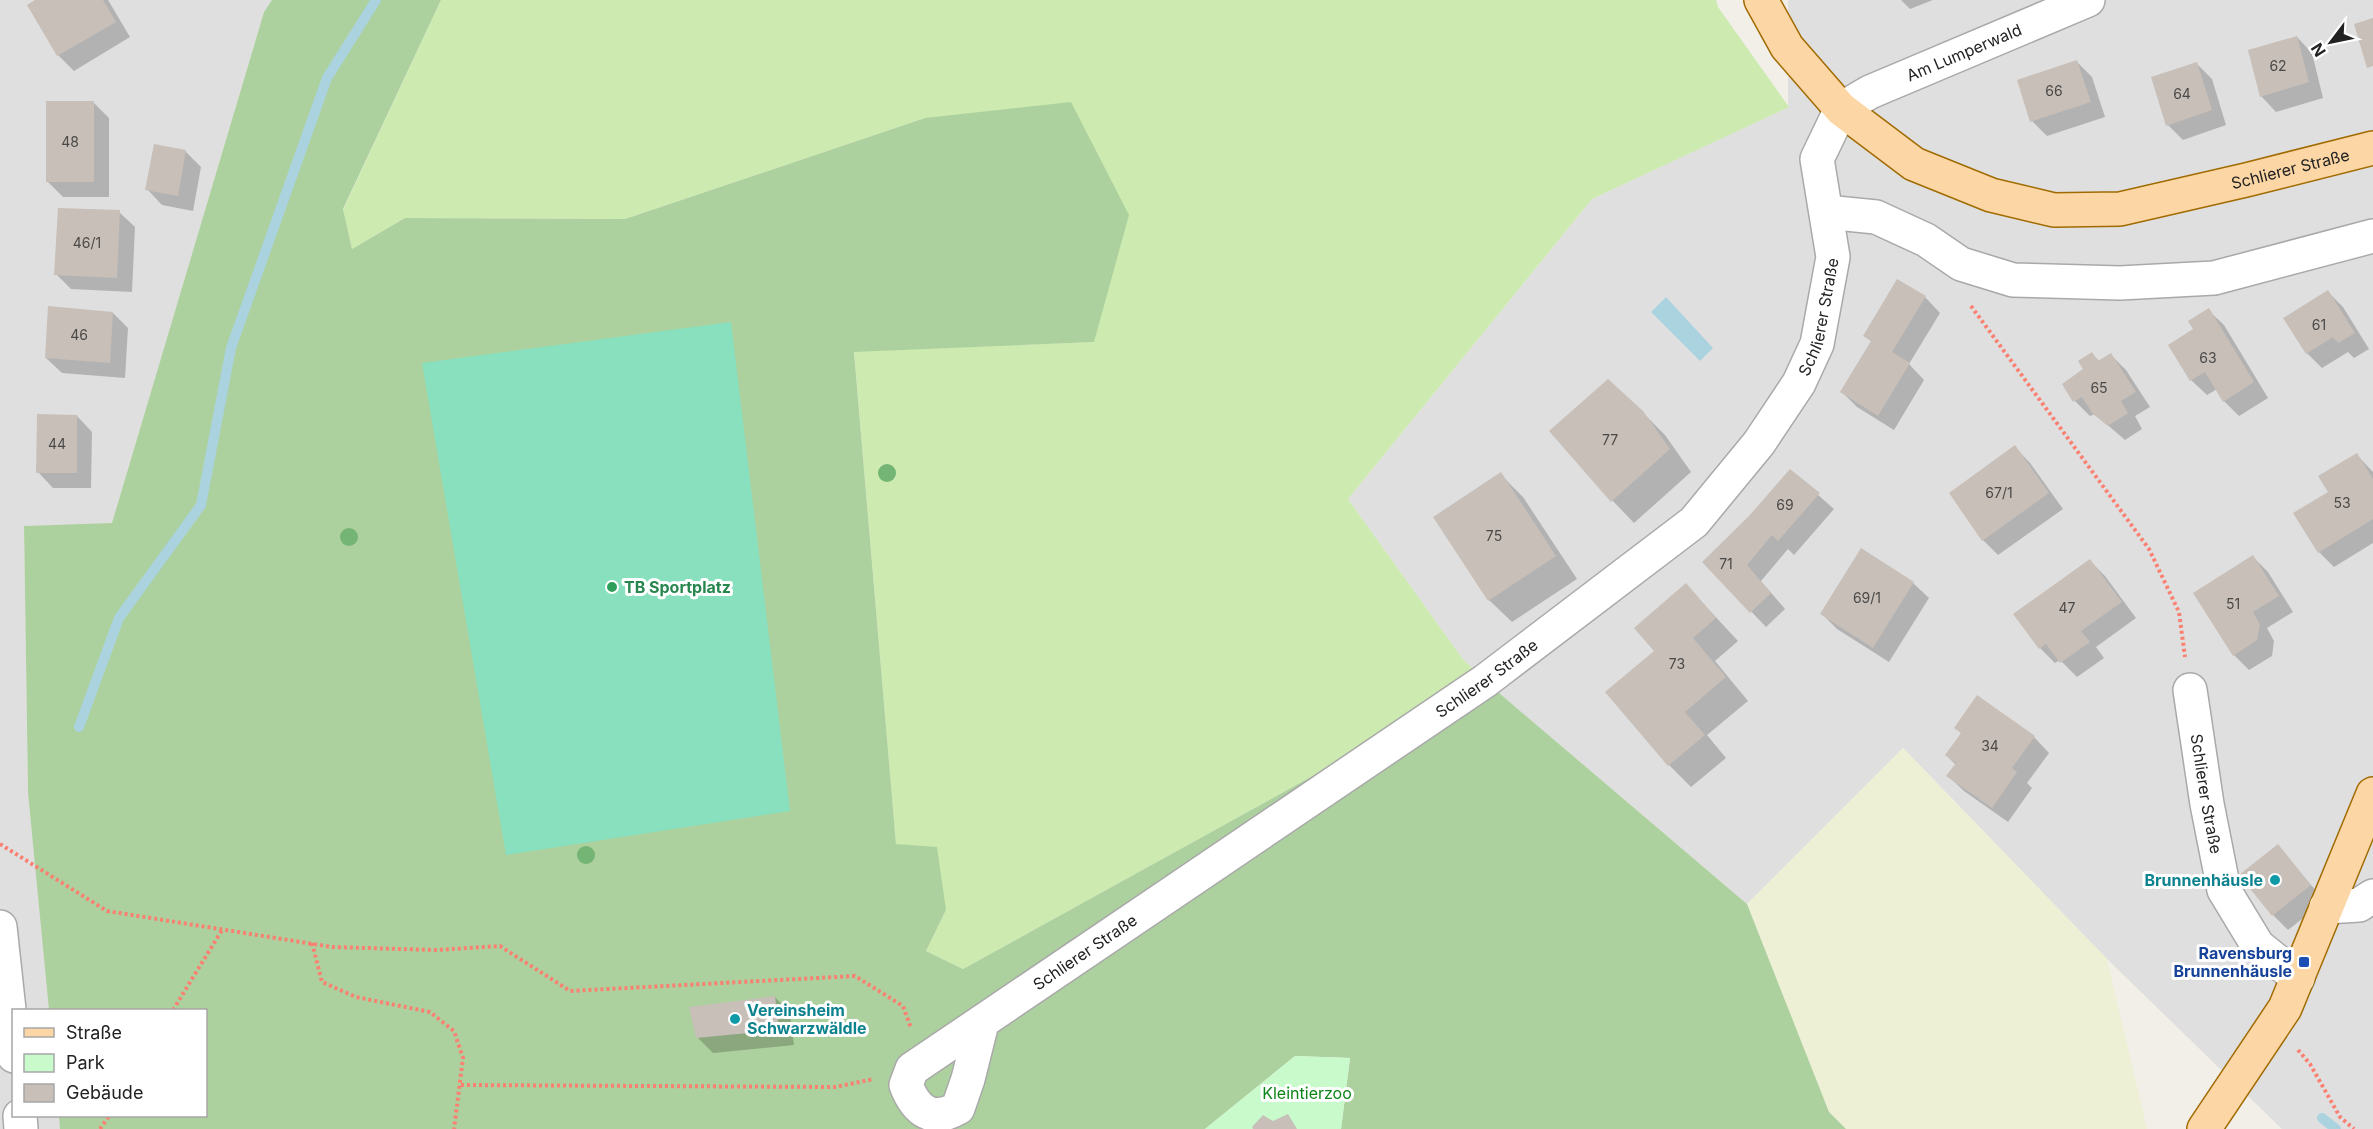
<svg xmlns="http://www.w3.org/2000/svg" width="2373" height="1129" font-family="Inter,sans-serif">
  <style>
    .residential { fill: #e0dfdf }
    .farmland { fill: #eef0d5 }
    .grass { fill: #cdebb0 }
    .forest { fill: #add19e }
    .park { fill: #c8facc }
    .pitch { fill: #88e0be }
    .water { fill: #aad3df }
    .shadow { fill: #0003 }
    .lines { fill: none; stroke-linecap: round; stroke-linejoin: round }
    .stream { stroke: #aad3df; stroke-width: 10 }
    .building { fill: #c7bfb8 }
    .minor-casing { stroke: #a9a9a9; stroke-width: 36 }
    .major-casing { stroke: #a06b00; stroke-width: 36 }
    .path { stroke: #fa8072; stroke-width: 4; stroke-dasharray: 3 3; stroke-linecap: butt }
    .minor { stroke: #fff; stroke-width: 33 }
    .major { stroke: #fcd6a4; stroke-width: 33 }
    .tree { fill: #74b475 }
    .leisure-dot { fill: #2e9e5b; stroke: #fff; stroke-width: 2 }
    .culture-dot { fill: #0f9aa8; stroke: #fff; stroke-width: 2 }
    .transit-dot { fill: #1a4fb4; stroke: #fff; stroke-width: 2 }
    .labels { text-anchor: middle; stroke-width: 6; stroke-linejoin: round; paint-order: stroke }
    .number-label { font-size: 14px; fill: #4b4948 }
    .street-label { font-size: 16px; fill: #222; stroke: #fff }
    .leisure-label { font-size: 16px; font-weight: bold; fill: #27864d; stroke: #fff; text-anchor: start }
    .culture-label { font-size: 16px; font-weight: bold; fill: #0d838f; stroke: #fff; text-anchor: end }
    .transit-label { font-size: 16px; font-weight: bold; fill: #164399; stroke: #fff; text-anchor: end }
    .park-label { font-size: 16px; fill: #0c8416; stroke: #fff }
  </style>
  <rect width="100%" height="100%" fill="#f2efe9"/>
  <g class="residential">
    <path d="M0,0H272L264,12L112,524L24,526L28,793L50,1010H14V1116H61L62,1129H0Z"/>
    <path d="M1788,0H2373V1129H2282L2107,959L1903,748L1747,904L1485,681L1462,658L1348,499L1592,199L1788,107Z"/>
  </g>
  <path class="farmland" d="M1903,748L2107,959L2147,1129H1846L1829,1112L1747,904Z"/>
  <path class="grass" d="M441,0H1716L1718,7L1789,107L1592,199L1348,499L1462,658L1485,681L963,969L926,951L946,910L896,845L854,351L1094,342L925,118L625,219L405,218L352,249L343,210Z"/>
  <path class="forest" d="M272,0H441L343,209L352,249L405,218L625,219L925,118L1071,102L1129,215L1094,342L854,352L896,844L937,847L946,910L926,951L963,969L1485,681L1747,904L1829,1112L1846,1129H1341L1350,1058L1295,1056L1205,1129H60L59,1116H206V1010H49L28,793L24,526L112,523L264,12Z"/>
  <path class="park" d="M1295,1056L1350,1058L1341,1129H1205Z"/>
  <path class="pitch" d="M731,322L790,811L506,855L422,363Z"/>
  <path class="water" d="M1666,297L1713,348L1700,361L1651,312Z"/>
  <g class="shadow">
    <path d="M38,0H108L130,37L74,71L58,55L29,6Z"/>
    <path d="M1901,0H1933L1910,9Z"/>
    <path d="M2297,37L2312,53L2323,98L2276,112L2261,96Z"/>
    <path d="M2077,62L2092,77L2105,117L2047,136L2032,121Z"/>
    <path d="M2196,63L2212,79L2226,125L2183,140L2168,125Z"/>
    <path d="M94,103L109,118V197H63L47,181Z"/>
    <path d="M185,151L201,167L193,211L162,205L147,189Z"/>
    <path d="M119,212L135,227L132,292L71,289L56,274Z"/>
    <path d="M2328,292L2343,307L2369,349L2354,358L2348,352L2322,368L2307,353Z"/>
    <path d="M1925,297L1940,313L1909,364L1924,380L1894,430L1857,407L1842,392L1872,342L1865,336Z"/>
    <path d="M2208,310L2224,325L2268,398L2239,416L2224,401L2217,389L2207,395L2191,380L2195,330Z"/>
    <path d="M113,313L128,328L125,378L62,373L46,358Z"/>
    <path d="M2092,354L2100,362L2111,355L2126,370L2150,407L2135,416L2142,429L2125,440L2095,414L2090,416L2075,401L2064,384L2085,370Z"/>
    <path d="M1642,412L1665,435L1691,472L1634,523L1612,500Z"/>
    <path d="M77,416L92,432L91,488H53L38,472Z"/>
    <path d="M2015,447L2030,463L2063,509L1998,555L1983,540Z"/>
    <path d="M2356,454L2373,472V543L2334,567L2319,552L2330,492Z"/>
    <path d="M1791,471L1834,509L1794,555L1788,549L1761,581L1785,609L1766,627L1704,562L1751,517Z"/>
    <path d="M1500,474L1523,497L1577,579L1512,622L1489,600Z"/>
    <path d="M1861,550L1913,583L1929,598L1889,662L1837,629L1822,614Z"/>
    <path d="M2253,557L2268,572L2293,612L2267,628L2274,641L2272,656L2249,670L2234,655Z"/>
    <path d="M2090,561L2105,576L2136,618L2096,647L2104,658L2077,677L2060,660L2055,663L2040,648Z"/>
    <path d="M1686,585L1738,641L1715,661L1748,701L1707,735L1726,758L1691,787L1669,765L1656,651Z"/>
    <path d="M1956,728L2034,737L2049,753L2027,783L2032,788L2008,822L1964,791L1948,776L1956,765L1946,755L1962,734Z"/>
    <path d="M2277,846L2325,901L2288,930L2273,915Z"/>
    <path d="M775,997L790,1013L794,1045L713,1053L698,1038Z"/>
  </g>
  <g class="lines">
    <g class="stream">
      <path d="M79,727L119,618L201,505L231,348L327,78L376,0"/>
      <path d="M2322,1118L2336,1129"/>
    </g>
  </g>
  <g class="building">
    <path d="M35,0H103L116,22L57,56L27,5Z"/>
    <path d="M2373,18V66L2367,68L2354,24Z"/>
    <path d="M2297,36L2309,82L2260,97L2248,50Z"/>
    <path d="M2077,60L2091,102L2030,122L2017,80Z"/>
    <path d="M2197,62L2212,110L2166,126L2151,77Z"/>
    <rect x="46" y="101" width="48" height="81"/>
    <path d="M154,144L186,150L178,196L145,190Z"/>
    <path d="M58,208L120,210L117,278L54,275Z"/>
    <path d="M1897,279L1926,296L1892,352L1910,363L1878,416L1840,392L1871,341L1863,336Z"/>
    <path d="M2328,290L2355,333L2338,343L2333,337L2306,354L2283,318Z"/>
    <path d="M48,306L113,312L110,363L45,358Z"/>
    <path d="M2209,308L2254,382L2223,402L2205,372L2190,381L2168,345L2193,329L2188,321Z"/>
    <path d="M2092,352L2098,361L2111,353L2136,392L2121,401L2128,413L2108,426L2093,414L2082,397L2073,402L2062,384L2083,369L2078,361Z"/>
    <path d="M1608,379L1643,411L1670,449L1611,502L1549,431Z"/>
    <path d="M37,414L77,415V473H36Z"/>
    <path d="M2015,445L2049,493L1982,541L1949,493Z"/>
    <path d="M2357,453L2373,479V519L2318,553L2293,513L2328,492L2318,476Z"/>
    <path d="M1790,469L1820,493L1778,541L1772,535L1747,565L1771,593L1750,613L1702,562L1749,516Z"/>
    <path d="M1501,472L1556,556L1488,601L1433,517Z"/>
    <path d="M1861,548L1914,582L1873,648L1820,614Z"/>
    <path d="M2253,555L2279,596L2253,612L2260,625L2257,640L2233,656L2193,593Z"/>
    <path d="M2090,559L2122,602L2081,631L2090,642L2060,663L2046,644L2039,649L2013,614Z"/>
    <path d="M1686,583L1716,618L1693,638L1726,677L1685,712L1705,735L1668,766L1605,692L1654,651L1634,628Z"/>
    <path d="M1977,695L2035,736L2012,768L2017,772L1992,808L1946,776L1956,763L1945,755L1961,733L1954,728Z"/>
    <path d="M2278,844L2311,885L2272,916L2239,875Z"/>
    <path d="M775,996L779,1030L696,1038L689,1007Z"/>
    <path d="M1288,1114L1297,1129H1253L1252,1127L1263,1115L1273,1121Z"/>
  </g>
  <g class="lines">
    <defs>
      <g id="minor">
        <path d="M1826,212L1876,217L1926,240L1961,264L2013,280L2120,283L2214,278L2373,236"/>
        <path id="s1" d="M2190,690L2207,804L2224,890L2258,946L2298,978"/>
        <path d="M2326,907L2359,905L2373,896"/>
        <path d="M0,927L14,1056"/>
        <path id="s2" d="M982,1023L968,1079L958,1108C932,1123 916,1111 906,1085L912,1069L1485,681L1694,522L1759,443L1799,383L1817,344L1833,257L1817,159L1841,109L1870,92L2088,0"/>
        <path d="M20,1116L21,1129"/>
      </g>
      <g id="major">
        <path id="s3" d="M1761,0L1787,47L1841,109L1914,164L1991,195L2054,210L2120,209L2246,180L2373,148"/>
        <path d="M2204,1129L2285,1008L2373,794"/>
      </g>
    </defs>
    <use href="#minor" class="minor-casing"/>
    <use href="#major" class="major-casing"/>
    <g class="path">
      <path d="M1971,306L2149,549L2179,612L2185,657"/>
      <path d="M0,844L107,911L332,947L436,950L500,946L570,991L855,976L903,1006L911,1028"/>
      <path d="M312,943L322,982L356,997L430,1012L454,1031L463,1058L454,1129"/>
      <path d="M173,1010L222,930"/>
      <path d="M2298,1050L2310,1064L2340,1117L2354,1129"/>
      <path d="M461,1085L835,1087L874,1079"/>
      <path d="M100,1129L109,1116"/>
    </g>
    <use href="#minor" class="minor"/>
    <use href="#major" class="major"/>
  </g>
  <g class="tree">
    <circle cx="887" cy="473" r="9"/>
    <circle cx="349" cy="537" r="9"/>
    <circle cx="586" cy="855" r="9"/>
  </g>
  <circle class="leisure-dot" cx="612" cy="587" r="6"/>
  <g class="culture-dot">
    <circle cx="2275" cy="880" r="6"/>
    <circle cx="735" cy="1019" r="6"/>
  </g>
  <rect class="transit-dot" x="2298" y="956" width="12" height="12" rx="3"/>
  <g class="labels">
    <g class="number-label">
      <text x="2278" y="71">62</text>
      <text x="2054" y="96">66</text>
      <text x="2182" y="99">64</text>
      <text x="70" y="147">48</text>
      <text x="87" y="248">46/1</text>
      <text x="2319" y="330">61</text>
      <text x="79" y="340">46</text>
      <text x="2208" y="363">63</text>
      <text x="2099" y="393">65</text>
      <text x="1610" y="445">77</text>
      <text x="57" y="449">44</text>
      <text x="1999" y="498">67/1</text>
      <text x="2342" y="508">53</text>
      <text x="1785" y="510">69</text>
      <text x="1494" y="541">75</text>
      <text x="1726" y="569">71</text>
      <text x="1867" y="603">69/1</text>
      <text x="2233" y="609">51</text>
      <text x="2067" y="613">47</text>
      <text x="1677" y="669">73</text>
      <text x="1990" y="751">34</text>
    </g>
    <g class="street-label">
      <text dy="6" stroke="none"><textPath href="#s2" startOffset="1724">Am Lumperwald</textPath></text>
      <text dy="6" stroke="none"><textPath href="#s3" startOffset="616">Schlierer Straße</textPath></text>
      <text dy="6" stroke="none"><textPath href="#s2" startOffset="1372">Schlierer Straße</textPath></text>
      <text dy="6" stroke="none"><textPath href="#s2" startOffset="868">Schlierer Straße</textPath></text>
      <text dy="6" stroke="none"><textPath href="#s1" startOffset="105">Schlierer Straße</textPath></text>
      <text dy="6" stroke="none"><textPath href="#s2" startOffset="382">Schlierer Straße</textPath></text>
    </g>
    <g class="leisure-label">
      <text x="624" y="593">TB Sportplatz</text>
    </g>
    <g class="culture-label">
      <text x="2263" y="886">Brunnenhäusle</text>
      <text x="747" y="1016" text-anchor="start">Vereinsheim<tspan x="747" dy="18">Schwarzwäldle</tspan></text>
    </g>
    <g class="transit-label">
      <text x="2292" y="959">Ravensburg<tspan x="2292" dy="18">Brunnenhäusle</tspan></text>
    </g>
    <g class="park-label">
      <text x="1307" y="1099">Kleintierzoo</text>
    </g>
  </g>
  <rect x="12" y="1009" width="195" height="108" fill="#ffffff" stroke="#a7a7a7" stroke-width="1.5"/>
  <rect x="24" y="1028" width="30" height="9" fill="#fcd6a4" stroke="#a7a7a7" stroke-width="1.5"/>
  <text x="66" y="1039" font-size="18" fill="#222222">Straße</text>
  <rect x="24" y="1054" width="30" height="18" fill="#c8facc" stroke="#a7a7a7" stroke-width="1.5"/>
  <text x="66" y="1069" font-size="18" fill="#222222">Park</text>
  <rect x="24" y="1084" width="30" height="18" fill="#c7bfb8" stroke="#a7a7a7" stroke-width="1.5"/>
  <text x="66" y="1099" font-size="18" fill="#222222">Gebäude</text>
  <g transform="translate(2331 42) rotate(238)" stroke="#ffffff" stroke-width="4.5" paint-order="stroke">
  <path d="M0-4.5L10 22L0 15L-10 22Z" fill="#222222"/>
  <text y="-9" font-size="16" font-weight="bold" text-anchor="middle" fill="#222222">N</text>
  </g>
</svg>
